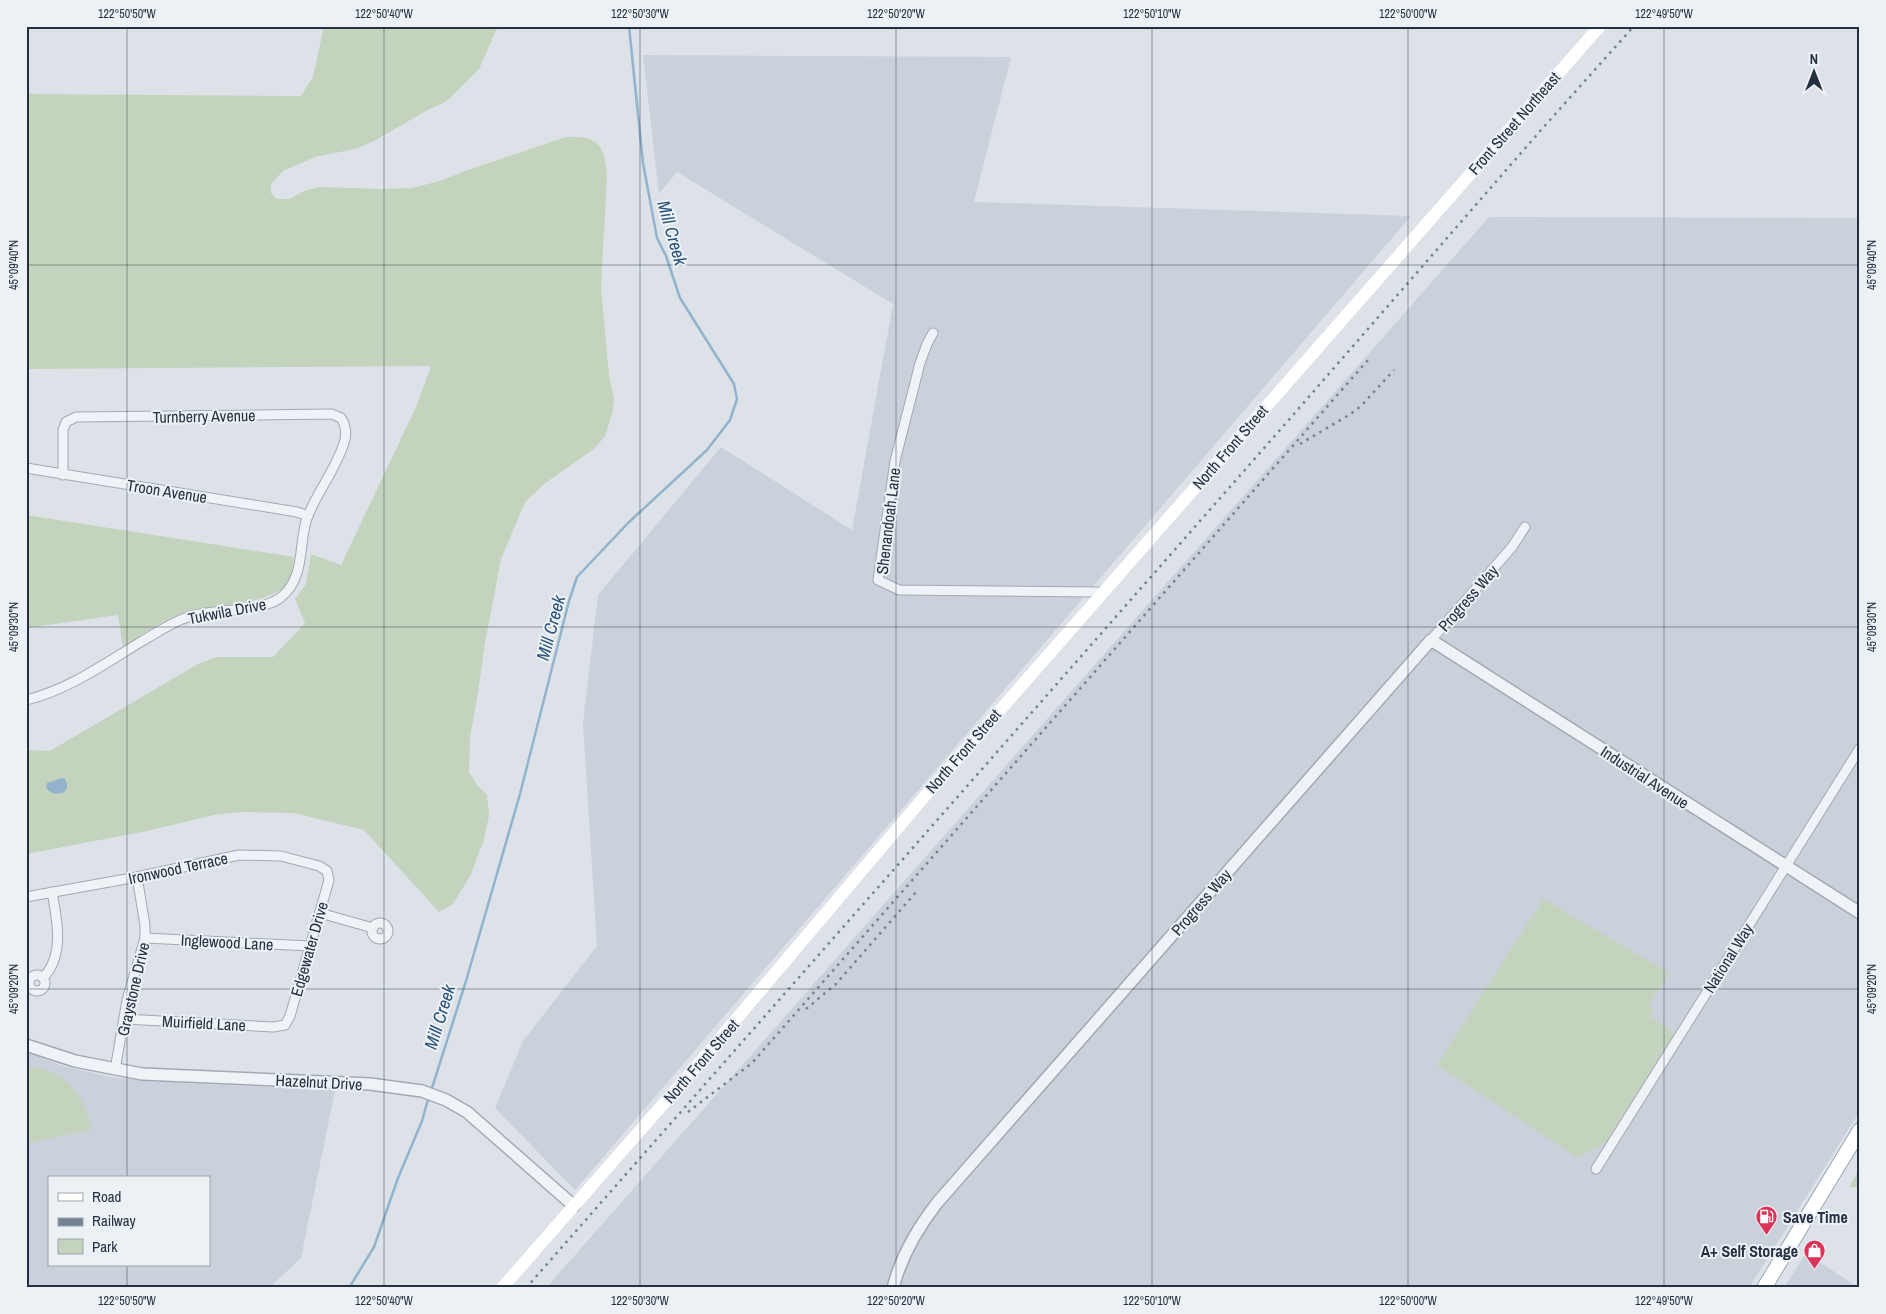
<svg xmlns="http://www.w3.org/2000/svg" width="1886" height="1314" font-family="'Archivo Narrow',sans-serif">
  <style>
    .built { fill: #cad1da; fill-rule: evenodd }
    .green { fill: #c4d3bd }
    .water { fill: #93b3cc }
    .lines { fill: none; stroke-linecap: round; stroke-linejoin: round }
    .stream { stroke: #93b3cc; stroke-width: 2.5 }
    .minor-casing { stroke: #a1a9b2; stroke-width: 11 }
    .tertiary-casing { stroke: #a1a9b2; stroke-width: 14 }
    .primary-casing { stroke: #9ba7b5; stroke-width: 16 }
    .minor { stroke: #eff2f6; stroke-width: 9 }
    .tertiary { stroke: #eff2f6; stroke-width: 11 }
    .secondary { stroke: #fff; stroke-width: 12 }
    .primary { stroke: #fff; stroke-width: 14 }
    .rail { stroke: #748293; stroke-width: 2.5; stroke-dasharray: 2.5 5; stroke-linecap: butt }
    .ticks { fill: none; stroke: #253140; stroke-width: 1; stroke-opacity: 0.45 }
    .labels { text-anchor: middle; stroke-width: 4; stroke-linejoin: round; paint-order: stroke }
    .street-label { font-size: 16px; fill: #253140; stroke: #ecf1f6 }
    .poi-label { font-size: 16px; font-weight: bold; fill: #253140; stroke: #ecf1f6; text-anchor: start }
    .water-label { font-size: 18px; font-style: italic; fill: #2b5377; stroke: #ecf1f6 }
    .neatline { fill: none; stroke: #253140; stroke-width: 2 }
    .ticks-label { font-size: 12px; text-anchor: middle; fill: #253140 }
  </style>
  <rect width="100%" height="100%" fill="#dce2e8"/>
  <g class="built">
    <path d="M643,55L1011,57L974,202L1411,216L575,1190L495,1108L523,1041L597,946L583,723L598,595L721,447L852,530L893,304L677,172L659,194Z"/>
    <path d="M1489,217L1860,218V1111L1749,1288H546Z"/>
    <path d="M26,1052L66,1067L111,1077L159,1082L335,1090L301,1258L269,1288H26ZM49,1178H209V1265H49Z"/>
    <path d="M1806,1253L1859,1288H1784Z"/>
  </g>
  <g class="green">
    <path d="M324,26H498L479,69L447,101L424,112L374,141L355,149L315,157L283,171L271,184V193L277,199H290L304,191L319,187L381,189L412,188L440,181L465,171L566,137C598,135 605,146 607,176L601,288L609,375L614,400L612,414L605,436L595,448L544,484L525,502L501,559L485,643L478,693L470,737L469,772L478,786L487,795L489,815L484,840L470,876L453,904L439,912L364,830L294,813L242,812L214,815L147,831L26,854V750L50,751L198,664L217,657H273L305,623L295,599L306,584L311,554L341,565L416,407L431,366L26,369V94L301,96L313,77Z"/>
    <path d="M26,515L294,557C293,565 293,573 290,580C275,606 211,604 183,613C161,620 142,635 123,647L118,615L26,628Z"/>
    <path d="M1543,899L1669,973L1648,1006L1654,1010L1650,1016L1674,1033L1606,1142L1599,1147L1588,1151L1578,1158L1437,1065Z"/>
    <path d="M26,1067C65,1068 84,1095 92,1129L26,1144Z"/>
    <path d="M1860,1168V1187H1849Z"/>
  </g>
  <path class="water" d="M62,778L65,779C68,785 68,788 64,792C56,795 50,794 46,787L47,783Z"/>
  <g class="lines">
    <g class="stream">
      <path d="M431,1091L466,981L520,794L569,601L577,577L628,523L707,450L730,420L737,399L734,384L680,298L666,256L657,238L643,163L629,26"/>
      <path d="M349,1288L374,1247L398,1178L422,1121L429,1096"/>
    </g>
    <defs>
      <g id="minor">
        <path d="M933,333L927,344L920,363L895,461L878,580L899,590L1102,592"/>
        <path d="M26,468L297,512L308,516"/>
        <path d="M1431,640L1512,547L1525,527"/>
        <path d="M26,700C69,690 107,662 144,640C158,632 172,622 188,617C214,608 259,613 280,598C306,578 298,545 307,518C317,492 336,469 344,443C347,435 346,425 341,418L332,414L76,417L66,422L63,430V475"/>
        <path d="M26,897L137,877L239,855L281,856L319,866L327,871L329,880L290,1016L285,1025L273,1027L124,1019"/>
        <path d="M320,913L373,928"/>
        <circle cx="380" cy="931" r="8"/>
        <path d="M145,938L310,946"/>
        <circle cx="37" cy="983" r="8"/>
        <path d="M43,978C65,955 57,920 52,892"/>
        <path d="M115,1070L127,1000L145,938V925L137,877"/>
        <path d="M1596,1169L1860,748"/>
      </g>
      <g id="tertiary">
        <path d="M26,1045L75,1061L142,1074L370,1084L422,1091L446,1100L467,1112L574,1206"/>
        <path d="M893,1288C901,1256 917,1229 937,1203L1431,640L1860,913"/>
      </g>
      <path id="primary" d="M1764,1288L1860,1130"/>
    </defs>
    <use href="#minor" class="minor-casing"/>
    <use href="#tertiary" class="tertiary-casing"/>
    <use href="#primary" class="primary-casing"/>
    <use href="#minor" class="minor"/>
    <use href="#tertiary" class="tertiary"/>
    <path class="secondary" d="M502,1288L694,1069L930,790L1600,26"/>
    <use href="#primary" class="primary"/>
    <g class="rail">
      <path d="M1300,444L1349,415L1361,406L1394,370"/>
      <path d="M806,1009L836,984L917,891"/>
      <path d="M688,1112L752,1063L1368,360"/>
      <path d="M526,1288L1287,422L1541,130L1634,26"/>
    </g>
  </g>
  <path class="ticks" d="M127,26V1178M384,26V1288M640,26V1288M896,26V1288M1152,26V1288M1408,26V1288M1664,26V1288M26,265H1860M26,627H1860M26,989H1860M127,1265V1288"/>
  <defs>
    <symbol id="fuel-pin" viewBox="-11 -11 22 30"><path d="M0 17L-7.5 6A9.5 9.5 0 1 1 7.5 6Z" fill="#da3459" stroke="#ecf1f6"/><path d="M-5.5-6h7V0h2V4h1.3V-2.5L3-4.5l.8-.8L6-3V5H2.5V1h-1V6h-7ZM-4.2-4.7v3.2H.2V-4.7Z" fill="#fff"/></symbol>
    <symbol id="shop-pin" viewBox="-11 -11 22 30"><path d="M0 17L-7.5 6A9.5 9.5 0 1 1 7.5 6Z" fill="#da3459" stroke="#ecf1f6"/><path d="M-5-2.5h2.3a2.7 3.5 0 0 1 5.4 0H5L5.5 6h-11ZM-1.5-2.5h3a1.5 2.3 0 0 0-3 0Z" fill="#fff"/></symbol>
  </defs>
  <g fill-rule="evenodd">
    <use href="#fuel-pin" x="1754" y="1204" width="25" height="34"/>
    <use href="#shop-pin" x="1802" y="1238" width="25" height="34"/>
  </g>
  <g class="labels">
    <g class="street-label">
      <text transform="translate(1514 123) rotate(-49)" y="6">Front Street Northeast</text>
      <text transform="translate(204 416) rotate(-1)" y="6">Turnberry Avenue</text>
      <text transform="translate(1230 447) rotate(-49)" y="6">North Front Street</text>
      <text transform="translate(167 491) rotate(9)" y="6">Troon Avenue</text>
      <text transform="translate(888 521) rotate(-83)" y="6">Shenandoah Lane</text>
      <text transform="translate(1468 598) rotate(-49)" y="6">Progress Way</text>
      <text transform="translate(227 611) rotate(-11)" y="6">Tukwila Drive</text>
      <text transform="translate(963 751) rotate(-49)" y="6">North Front Street</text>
      <text transform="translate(1645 777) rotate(33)" y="6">Industrial Avenue</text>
      <text transform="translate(178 868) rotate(-12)" y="6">Ironwood Terrace</text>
      <text transform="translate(1201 902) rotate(-49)" y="6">Progress Way</text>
      <text transform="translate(227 942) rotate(3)" y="6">Inglewood Lane</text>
      <text transform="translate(309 949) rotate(-74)" y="6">Edgewater Drive</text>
      <text transform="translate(1728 958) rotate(-58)" y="6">National Way</text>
      <text transform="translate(133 989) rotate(-77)" y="6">Graystone Drive</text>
      <text transform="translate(204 1023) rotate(3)" y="6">Muirfield Lane</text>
      <text transform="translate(701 1061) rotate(-49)" y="6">North Front Street</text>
      <text transform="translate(319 1082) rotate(3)" y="6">Hazelnut Drive</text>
    </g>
    <g class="poi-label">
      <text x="1783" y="1223">Save Time</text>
      <text x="1798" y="1257" text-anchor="end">A+ Self Storage</text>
    </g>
    <g class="water-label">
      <text transform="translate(672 233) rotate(74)" y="6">Mill Creek</text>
      <text transform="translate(551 628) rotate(-75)" y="6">Mill Creek</text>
      <text transform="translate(440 1017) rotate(-73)" y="6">Mill Creek</text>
    </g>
  </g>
  <rect width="1886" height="1314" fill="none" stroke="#ecf1f6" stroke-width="55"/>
  <rect x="48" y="1176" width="162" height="90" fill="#ecf1f6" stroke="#9ca4ad"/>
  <rect x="58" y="1193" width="25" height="8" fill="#ffffff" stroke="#9ca4ad"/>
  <text x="92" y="1202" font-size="15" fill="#253140">Road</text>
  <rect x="58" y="1218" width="25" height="8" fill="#748293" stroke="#9ca4ad"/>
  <text x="92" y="1226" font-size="15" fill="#253140">Railway</text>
  <rect x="58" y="1239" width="25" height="15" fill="#c4d3bd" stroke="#9ca4ad"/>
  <text x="92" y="1252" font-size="15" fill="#253140">Park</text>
  <g transform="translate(1814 72)" stroke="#ecf1f6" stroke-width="4" paint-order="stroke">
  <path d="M0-4L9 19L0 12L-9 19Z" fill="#253140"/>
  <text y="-8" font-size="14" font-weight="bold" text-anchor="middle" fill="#253140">N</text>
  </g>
  <rect x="28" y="28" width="1830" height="1258" class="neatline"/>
  <g class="ticks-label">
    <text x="127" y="18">122°50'50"W</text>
    <text x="384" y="18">122°50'40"W</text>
    <text x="640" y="18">122°50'30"W</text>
    <text x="896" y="18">122°50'20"W</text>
    <text x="1152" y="18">122°50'10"W</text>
    <text x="1408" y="18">122°50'00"W</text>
    <text x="1664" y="18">122°49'50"W</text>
    <text transform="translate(14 265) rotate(-90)" y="4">45°09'40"N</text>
    <text transform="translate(1872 265) rotate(-90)" y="4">45°09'40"N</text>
    <text transform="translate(14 627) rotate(-90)" y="4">45°09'30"N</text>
    <text transform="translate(1872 627) rotate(-90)" y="4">45°09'30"N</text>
    <text transform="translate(14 989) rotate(-90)" y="4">45°09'20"N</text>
    <text transform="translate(1872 989) rotate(-90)" y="4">45°09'20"N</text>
    <text x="127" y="1305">122°50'50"W</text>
    <text x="384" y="1305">122°50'40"W</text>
    <text x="640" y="1305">122°50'30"W</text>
    <text x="896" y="1305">122°50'20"W</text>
    <text x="1152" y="1305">122°50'10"W</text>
    <text x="1408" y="1305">122°50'00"W</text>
    <text x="1664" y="1305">122°49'50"W</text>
  </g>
</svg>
